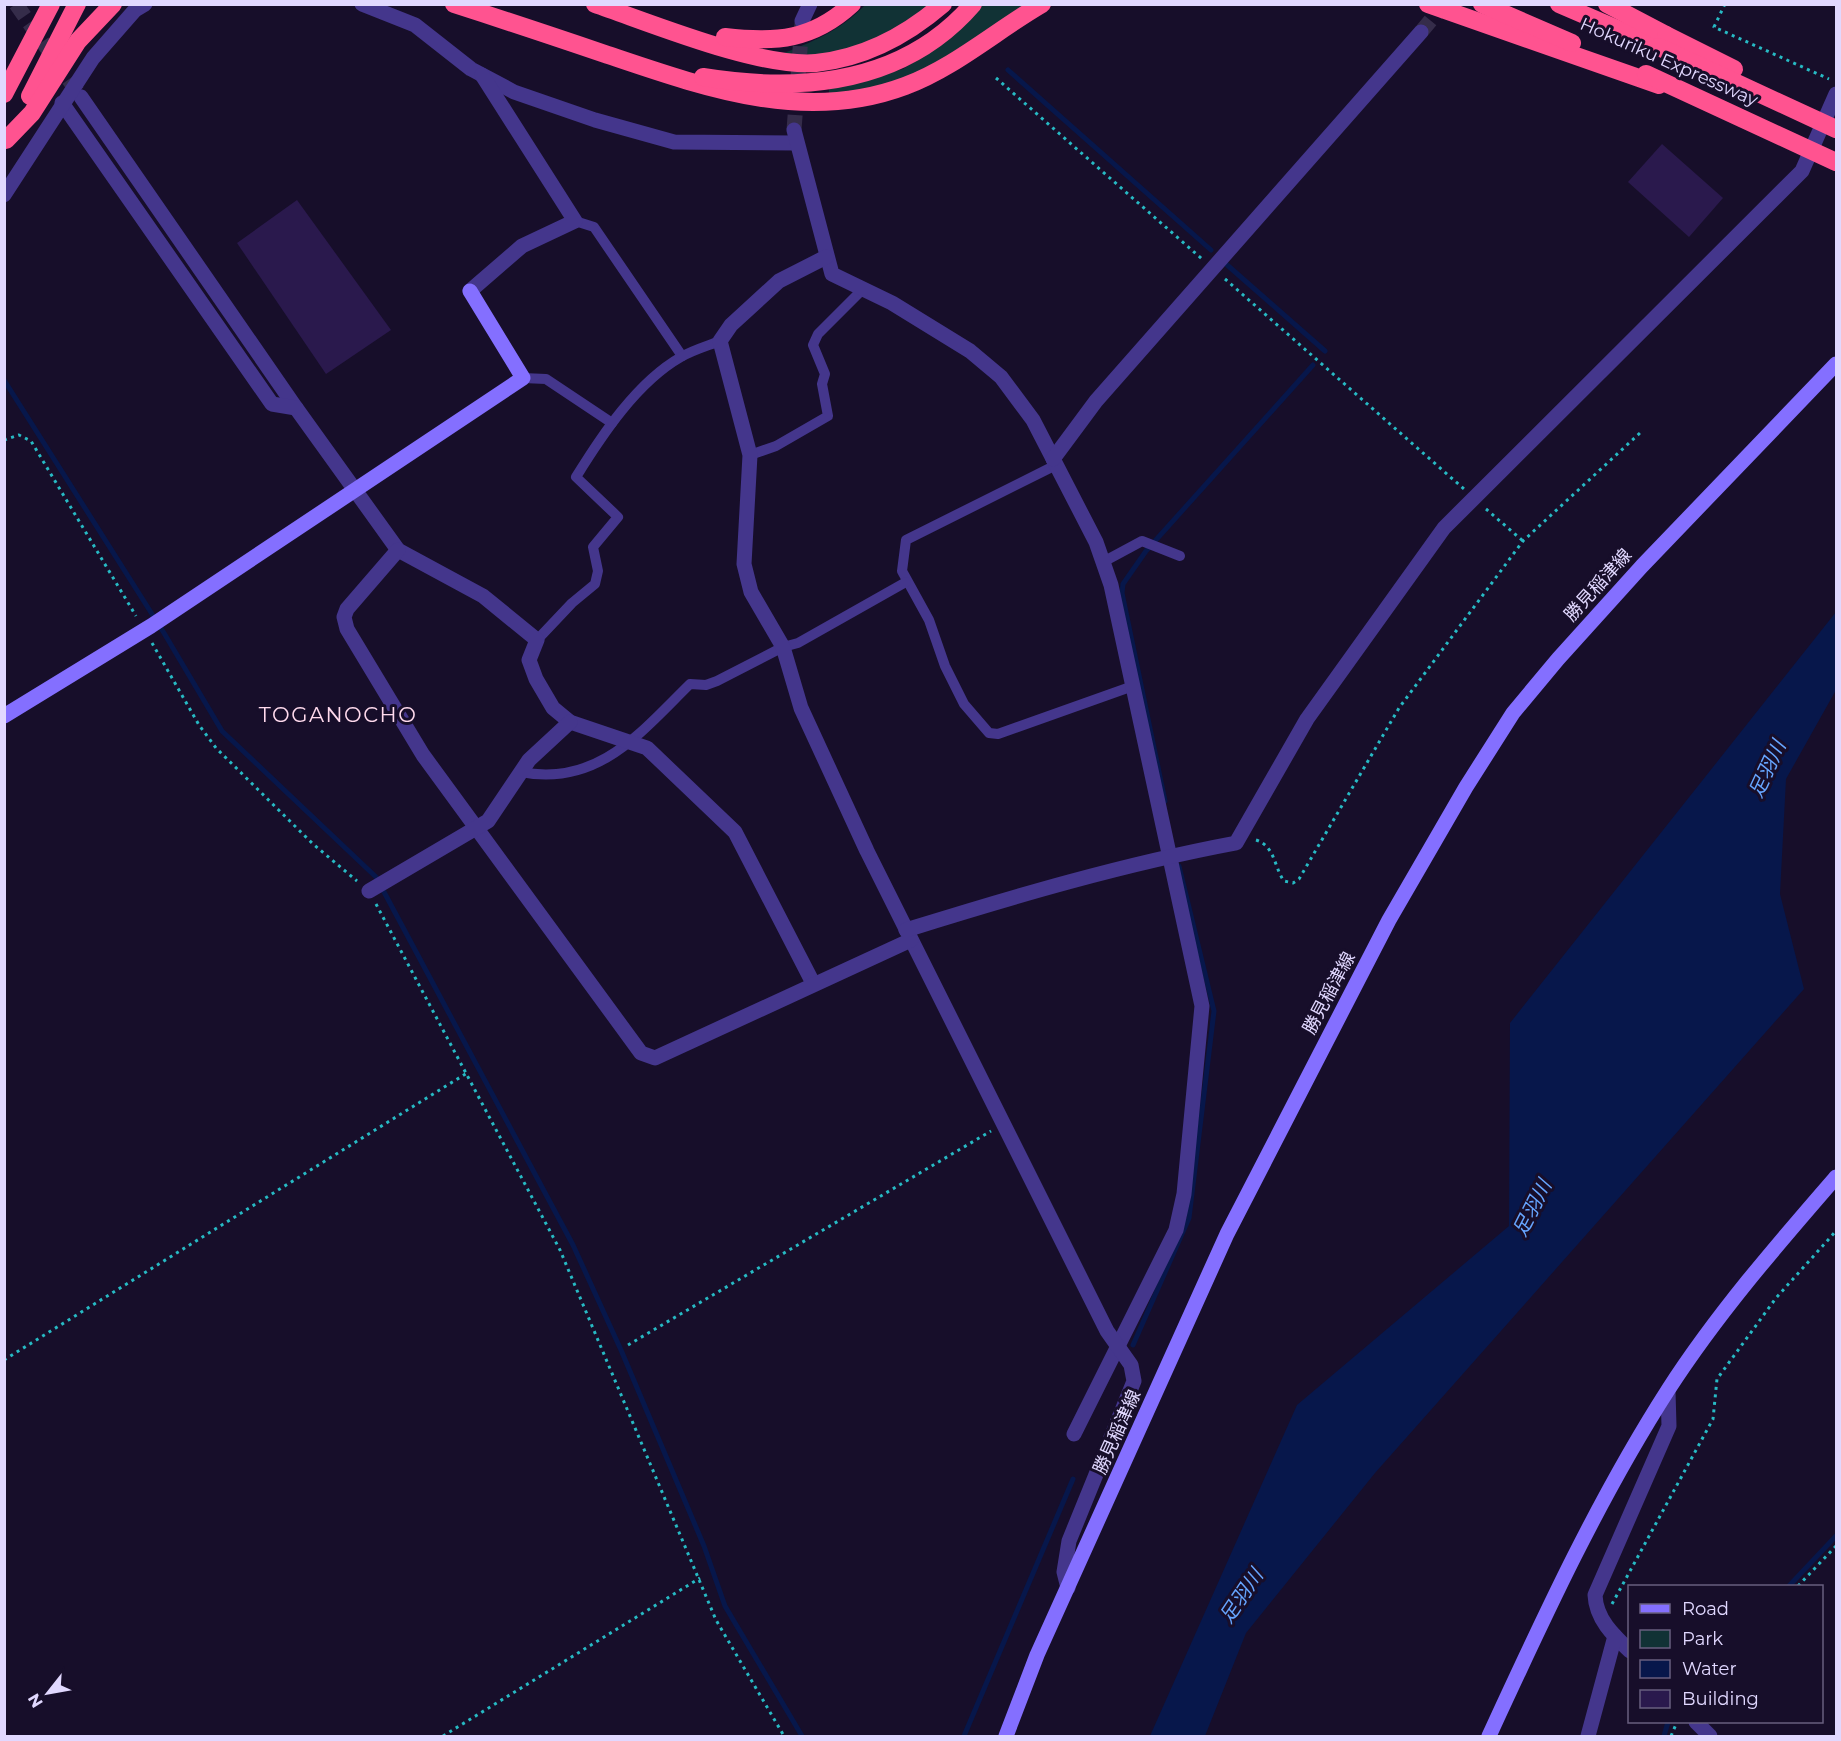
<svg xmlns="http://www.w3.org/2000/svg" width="1841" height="1741" font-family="Montserrat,'Noto Sans JP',sans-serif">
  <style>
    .green { fill: #113235 }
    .water { fill: #07174b }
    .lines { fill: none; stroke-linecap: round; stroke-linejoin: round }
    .stream { stroke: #07174b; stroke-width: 5 }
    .building { fill: #2a194d }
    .street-tunnel { stroke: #352c4a; stroke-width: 15; stroke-dasharray: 15 8; stroke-linecap: butt }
    .path { stroke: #27bac4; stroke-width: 3; stroke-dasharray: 3 4.5; stroke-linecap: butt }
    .lane { stroke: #44368c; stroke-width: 10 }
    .street { stroke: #44368c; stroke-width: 15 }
    .secondary { stroke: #846fff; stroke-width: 15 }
    .highway { stroke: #ff5390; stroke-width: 18 }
    .highway-bridge { stroke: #ff5390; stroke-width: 18 }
    .labels { text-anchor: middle; stroke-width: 6; stroke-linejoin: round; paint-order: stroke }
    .street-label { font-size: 18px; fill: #e1d8ff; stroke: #170e2a }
    .water-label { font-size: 20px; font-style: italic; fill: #66a5ff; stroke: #170e2a }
    .quarter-label { font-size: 21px; letter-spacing: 1.5px; fill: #ffdaed; stroke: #170e2a }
  </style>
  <rect width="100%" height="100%" fill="#170e2a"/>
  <g class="green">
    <path d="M865,5H931C896,28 860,52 817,56C805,57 791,55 779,55C812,42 840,31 865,5Z"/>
    <path d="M982,5H1026L927,69L895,85L829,97V89L903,69L942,44Z"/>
  </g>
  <path class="water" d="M1836,612V690L1786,779L1780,894L1804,989L1375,1473L1246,1633L1205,1736H1150L1297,1405L1509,1226L1510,1023Z"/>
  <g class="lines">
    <g class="stream">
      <path d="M1008,70L1211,250"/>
      <path d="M1226,264L1325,351"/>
      <path d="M4,380L164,633L222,731L376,877L573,1245L621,1350L704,1546L725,1606L802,1736"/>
      <path d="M1165,801L1122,593L1123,584L1146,551L1313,365"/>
      <path d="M1133,1345L1189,1218L1214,1011L1179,866"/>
      <path d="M1789,1586L1836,1536"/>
      <path d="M964,1736L1073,1479"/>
      <path d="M1664,1736L1668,1722"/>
    </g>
  </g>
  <g class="building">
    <path d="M1662,144L1723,198L1689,237L1628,182Z"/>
    <path d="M297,200L391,330L326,374L237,243Z"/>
  </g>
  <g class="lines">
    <g class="street-tunnel">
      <path d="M16,4L81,97"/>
      <path d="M1421,32L1444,4"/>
      <path d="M794,130L802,23"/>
    </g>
    <g class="path">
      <path d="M1725,4L1714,27L1829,79"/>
      <path d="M996,78L1202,259"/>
      <path d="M1225,279L1464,489"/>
      <path d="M4,440L19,435L31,441L136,616"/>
      <path d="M1486,509L1523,541"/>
      <path d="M152,643L199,725L216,748L313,844L357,881"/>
      <path d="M1256,840C1275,846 1274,867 1284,881L1293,883L1299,879L1399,708L1523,541L1641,432"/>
      <path d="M376,904L560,1250L716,1620L784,1736"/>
      <path d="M628,1345L991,1131"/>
      <path d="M4,1360L467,1073"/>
      <path d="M1798,1586L1836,1546"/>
      <path d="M1612,1604L1713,1419L1717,1379L1776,1298L1836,1231"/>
      <path d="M443,1736L700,1578"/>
      <path d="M1671,1736L1677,1722"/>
    </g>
    <g class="lane">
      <path d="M575,221L594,227L682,356"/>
      <path d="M523,378L546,379L612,423"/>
      <path d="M750,455L776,446L828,416L822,384L825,374L813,345L818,334L863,289"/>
      <path d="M1056,465L906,540L902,571L929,620L945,666L964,704L989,733L998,734L1133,686"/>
      <path d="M1103,562L1142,541L1180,556"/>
      <path d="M537,640L572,603L595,584L598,571L593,547L618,517L576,477C602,435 637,382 681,357C693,350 707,346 720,341"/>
      <path d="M521,772C598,787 640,733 690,684L706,685L717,681L783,647L798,643L906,582"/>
    </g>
    <g class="street">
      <path d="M362,4L415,25L471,69L514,92L595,120L674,142L796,143"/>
      <path d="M802,21L810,4"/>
      <path d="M81,97L296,408"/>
      <path d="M62,103L272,404L296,408L398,550L483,596L537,640L529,660L536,679L553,708L570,722L647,748L735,832L813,983"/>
      <path d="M794,130L832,274L892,303L970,351L1001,377L1033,420L1096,542L1111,585L1202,1006L1184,1194L1176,1230L1074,1434"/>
      <path d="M4,195L93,58L135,10L145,4"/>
      <path d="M826,257L779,281L731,325L720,341L750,455L744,564L751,592L783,647L801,708L867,851L1107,1331L1131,1365L1134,1381L1069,1541L1064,1572L1068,1588"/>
      <path d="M470,291L522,246L575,221L482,75"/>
      <path d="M1053,459L1096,401L1421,32"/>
      <path d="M398,550L347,609L344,617L347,629L423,755L641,1053L655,1058L911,940"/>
      <path d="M369,891L488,821L529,760L570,722"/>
      <path d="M906,930C1015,896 1124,864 1236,843L1307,719L1444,528L1802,171L1836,94"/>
      <path d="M1630,1651C1613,1635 1596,1619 1595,1595L1669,1426L1668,1391"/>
      <path d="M1696,1722L1710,1736"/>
      <path d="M1588,1736L1615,1636"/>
    </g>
    <g class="secondary">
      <path d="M4,716L151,626L523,378L470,291"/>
      <path d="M1006,1736L1037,1655L1227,1234L1389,920L1466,787L1513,713L1558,659L1642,566L1836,364"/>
      <path d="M1489,1736C1543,1619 1598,1499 1668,1390C1717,1314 1777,1245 1836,1177"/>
    </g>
    <g class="highway">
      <path d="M454,4C504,20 555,37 605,54C703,87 804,124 905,86C954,68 997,30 1042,4"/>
      <path d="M595,4C651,23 759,68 816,63C864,58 907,35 943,4"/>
      <path d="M1428,4L1659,85"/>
      <path d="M1482,4L1572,43"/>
      <path d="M1559,4L1659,47"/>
      <path d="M1607,4L1666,35"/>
      <path d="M725,37C776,43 813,40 852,4"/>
      <path d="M703,77C802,93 904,84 973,4"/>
      <path d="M4,94L51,4"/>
      <path d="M30,96L77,4"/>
      <path d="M6,140L32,113L78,41L113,4"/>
    </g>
    <g class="highway-bridge">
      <path d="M1666,35L1734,69"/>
      <path d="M1659,47L1836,129"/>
      <path d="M1646,74L1836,162"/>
    </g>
  </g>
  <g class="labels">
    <g class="street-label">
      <text transform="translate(1669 62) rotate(24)" y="6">Hokuriku Expressway</text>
      <text transform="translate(1598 585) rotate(-48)" y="6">勝見稲津線</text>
      <text transform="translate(1329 993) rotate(-62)" y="6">勝見稲津線</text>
      <text transform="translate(1117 1432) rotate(-66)" y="6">勝見稲津線</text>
    </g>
    <g class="water-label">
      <text transform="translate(1767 769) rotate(-65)" y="7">足羽川</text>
      <text transform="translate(1532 1208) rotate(-63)" y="7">足羽川</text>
      <text transform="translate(1241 1596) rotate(-56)" y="7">足羽川</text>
    </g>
    <g class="quarter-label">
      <text x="338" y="722">TOGANOCHO</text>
    </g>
  </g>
  <rect width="1841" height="1741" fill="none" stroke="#e1d8ff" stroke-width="12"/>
  <rect x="1628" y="1585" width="195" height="138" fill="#170e2a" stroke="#685f7f" stroke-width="1.5"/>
  <rect x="1640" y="1604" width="30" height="9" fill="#846fff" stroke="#685f7f" stroke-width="1.5"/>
  <text x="1682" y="1615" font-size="18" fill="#e1d8ff">Road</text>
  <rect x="1640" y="1630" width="30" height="18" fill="#113235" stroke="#685f7f" stroke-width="1.5"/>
  <text x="1682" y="1645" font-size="18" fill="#e1d8ff">Park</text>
  <rect x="1640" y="1660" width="30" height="18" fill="#07174b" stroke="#685f7f" stroke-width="1.5"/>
  <text x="1682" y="1675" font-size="18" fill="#e1d8ff">Water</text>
  <rect x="1640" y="1690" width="30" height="18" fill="#2a194d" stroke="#685f7f" stroke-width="1.5"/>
  <text x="1682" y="1705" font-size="18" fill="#e1d8ff">Building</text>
  <g transform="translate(48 1693) rotate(239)" stroke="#170e2a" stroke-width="4.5" paint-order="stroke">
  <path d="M0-4.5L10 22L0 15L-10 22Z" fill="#e1d8ff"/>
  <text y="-9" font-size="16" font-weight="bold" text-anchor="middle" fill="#e1d8ff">N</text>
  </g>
</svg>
